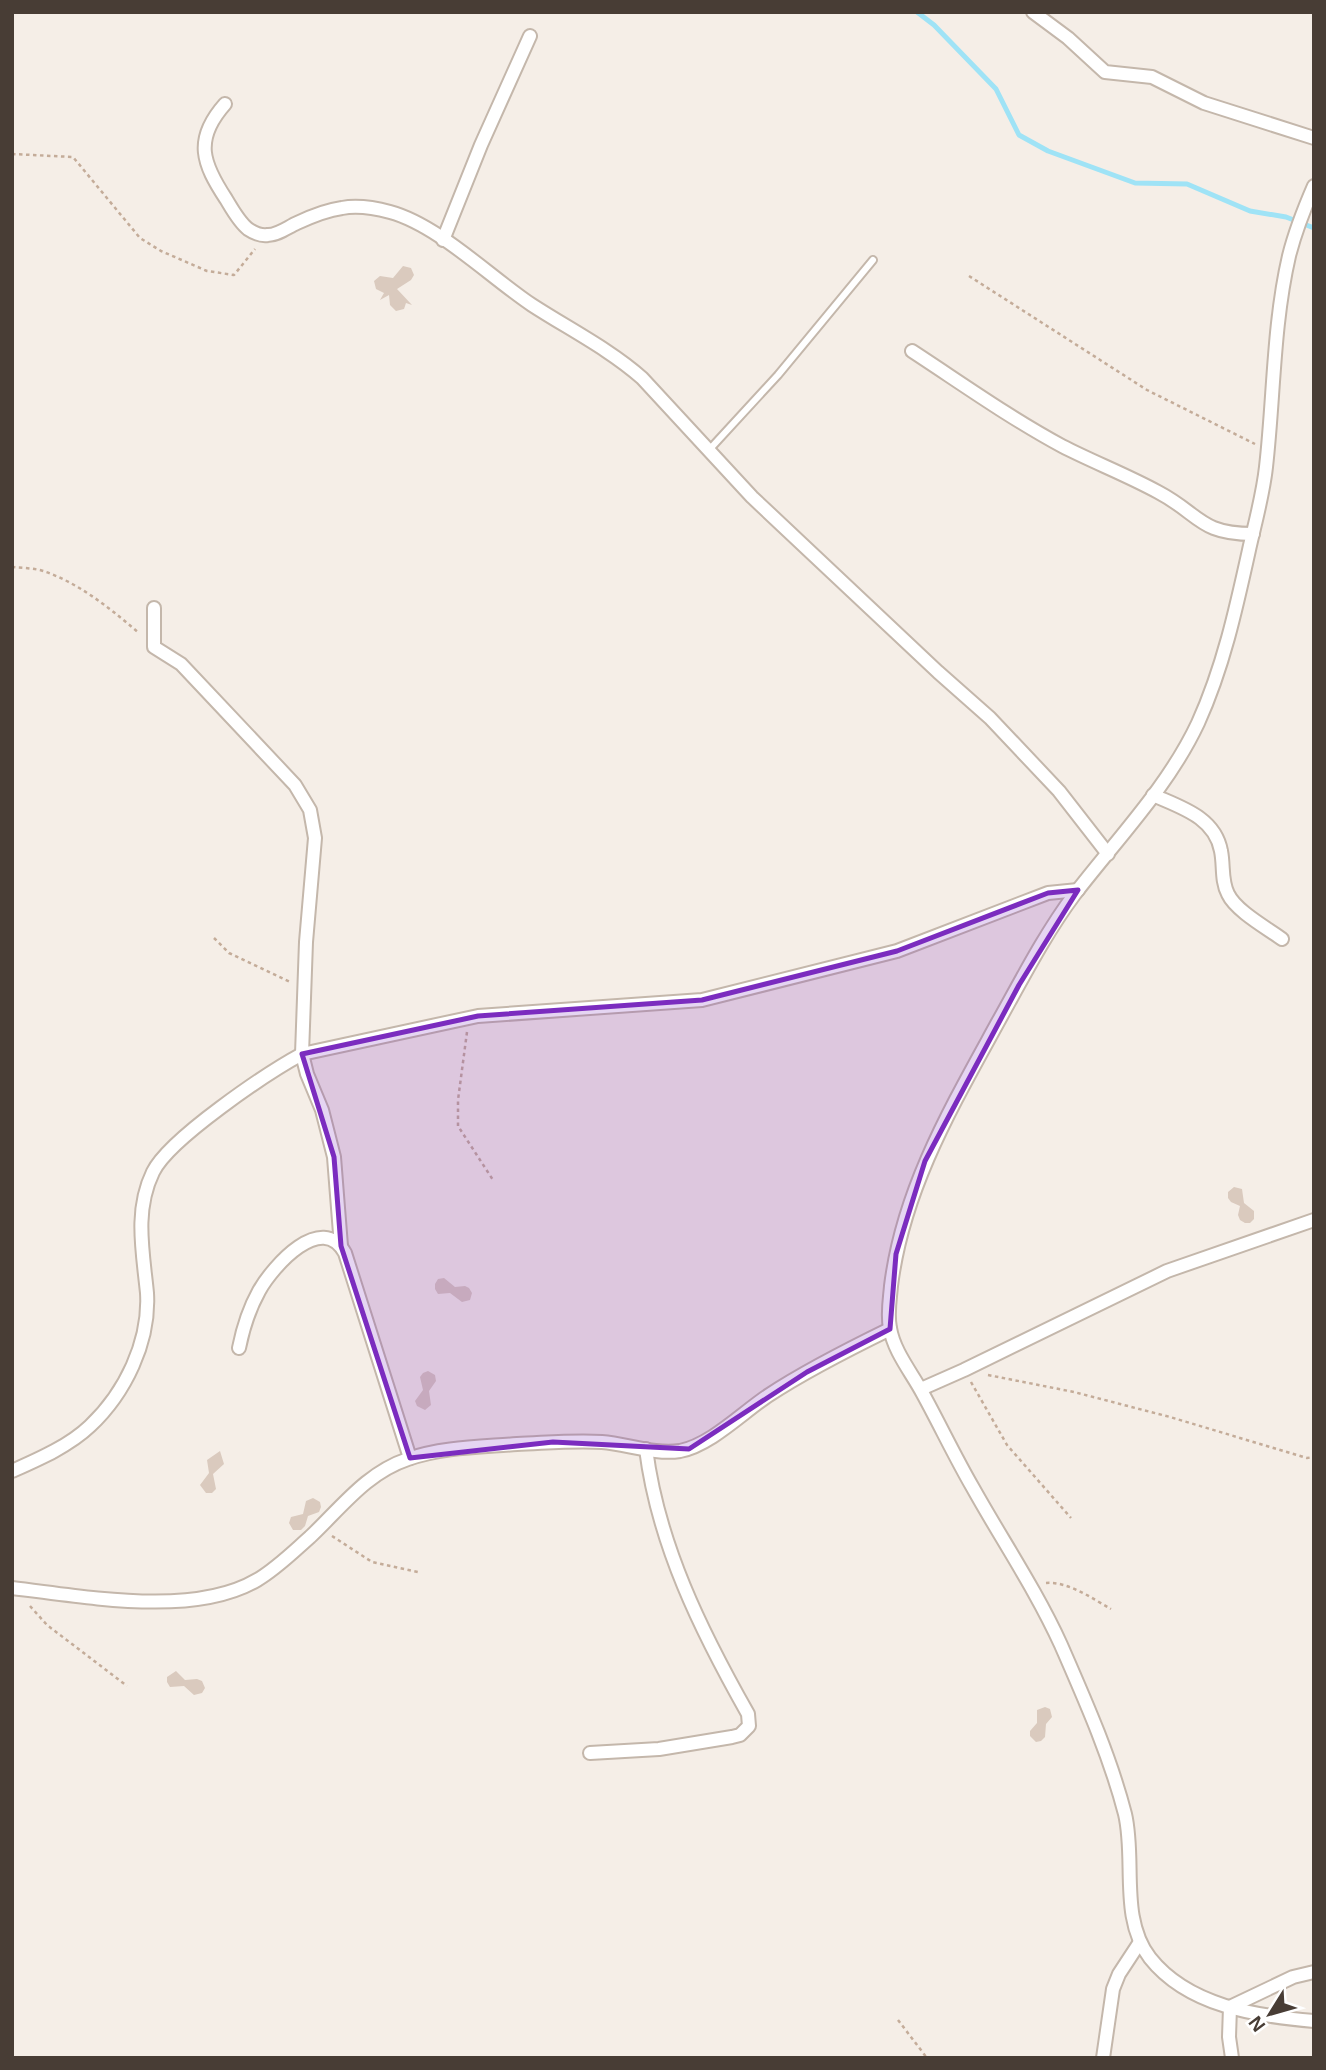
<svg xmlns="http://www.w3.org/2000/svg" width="1326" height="2070" font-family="Arial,sans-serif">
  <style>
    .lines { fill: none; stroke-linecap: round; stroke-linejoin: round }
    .stream { stroke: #9fe3f6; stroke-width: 5 }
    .building { fill: #dacabe }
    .service-casing { stroke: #c4b7ab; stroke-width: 10 }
    .minor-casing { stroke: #c4b7ab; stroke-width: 16 }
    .path { stroke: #c4ac99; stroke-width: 2.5; stroke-dasharray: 3.5 3.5; stroke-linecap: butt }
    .service { stroke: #fff; stroke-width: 6 }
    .minor { stroke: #fff; stroke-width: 12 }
    .marked { fill: #7b2cbf; fill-opacity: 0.2; stroke: #7b2cbf; stroke-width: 5; stroke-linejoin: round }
  </style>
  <rect width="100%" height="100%" fill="#f5eee7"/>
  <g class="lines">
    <path class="stream" d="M917,12L934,25L996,89L1019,135L1048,151L1135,183L1187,184L1250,211L1286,217L1314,228"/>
  </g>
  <g class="building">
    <path d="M403,266L411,268L414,275L411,280L397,289L412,305L406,303L404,309L396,311L390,305L389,295L380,300L384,293L376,289L374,281L380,276L393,278Z"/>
    <path d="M1234,1187L1242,1189L1244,1203L1254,1211V1219L1250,1223H1245L1240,1220L1238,1215L1240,1206L1231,1202L1228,1198V1192Z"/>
    <path d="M444,1278L455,1287L465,1286L469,1288L472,1293L470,1300L462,1302L450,1293L438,1294L435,1289V1284L438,1279Z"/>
    <path d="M428,1371L435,1375L436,1381L429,1391L431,1405L425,1410L417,1406L415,1401L423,1390L420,1377L423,1373Z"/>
    <path d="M220,1451L224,1464L213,1474L216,1489L212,1493H206L200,1485L209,1473L207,1460Z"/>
    <path d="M313,1498L320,1502L321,1507L319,1512L308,1516L305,1526L301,1530H293L289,1523L291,1517L303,1514L306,1501Z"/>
    <path d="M176,1671L185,1680L197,1679L202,1681L205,1688L202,1693L194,1695L184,1686L170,1687L167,1682V1677Z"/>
    <path d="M1045,1707L1050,1709L1052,1717L1046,1724L1045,1737L1041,1741L1036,1742L1030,1736V1731L1037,1723V1710Z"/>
  </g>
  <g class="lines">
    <defs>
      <path id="service" d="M709,450L778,375L873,260"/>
      <g id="minor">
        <path d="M1033,12L1068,38L1105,72L1152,77L1204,103L1314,138"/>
        <path d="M225,104C193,140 203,164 226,199C232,209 239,222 248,229C254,233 262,236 268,235C278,235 288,227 297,223C312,216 327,210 342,208C358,205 375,208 390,212C438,225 490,277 532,305C569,329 609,349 642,378L752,497L938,672L990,718L1059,791L1108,854"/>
        <path d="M1314,186C1304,209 1295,232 1289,256C1273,325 1274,397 1266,467C1263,495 1255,523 1249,550C1236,609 1223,668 1198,723C1168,787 1117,839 1074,895C1045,934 1022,979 998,1022C952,1106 903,1189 891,1286C890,1299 887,1314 890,1328C894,1352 912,1373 923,1394C940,1425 955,1457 973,1488C1002,1540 1036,1590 1061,1645C1085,1700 1110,1756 1125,1814C1136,1860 1119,1918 1150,1958C1188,2006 1256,2016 1314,2021"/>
        <path d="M443,240L481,145L530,36"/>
        <path d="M912,351C961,383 1010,418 1062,446C1093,462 1127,475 1158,492C1200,514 1199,534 1253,534"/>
        <path d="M154,608V647L181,664L295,785L310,810L315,838L306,942L302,1054L307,1074L322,1110L334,1157L341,1246"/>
        <path d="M1153,795C1180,807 1215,817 1221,851C1224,865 1221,881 1228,894C1236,911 1267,928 1282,939"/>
        <path d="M239,1348C243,1328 249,1309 259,1291C273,1266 322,1211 345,1253L410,1458"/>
        <path d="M921,1389L964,1370L1167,1271L1314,1220"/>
        <path d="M12,1471C39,1459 69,1446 90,1426C125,1393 150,1342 147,1293C143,1252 134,1211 153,1172C169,1139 267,1073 302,1054L478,1016L702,1000L897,951L1048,893L1078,890"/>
        <path d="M12,1588C82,1596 193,1618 257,1580C276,1569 293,1552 310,1537C341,1508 366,1473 408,1459C442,1447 481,1447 517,1444C545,1443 574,1440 602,1442C627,1444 655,1455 680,1451C711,1445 743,1412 769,1395C807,1370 849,1349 890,1329"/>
        <path d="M590,1753L659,1749L732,1737L740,1735L749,1726L748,1714C701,1631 658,1544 646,1449"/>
        <path d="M1103,2058L1113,1989L1119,1974L1140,1942"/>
        <path d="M1232,2058L1229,2037L1230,2007L1293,1977L1314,1972"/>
      </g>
    </defs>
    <use href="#service" class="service-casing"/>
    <use href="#minor" class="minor-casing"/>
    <g class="path">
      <path d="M12,154L73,157L140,238L161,251L207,271L234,275L255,249"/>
      <path d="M969,276L1147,390L1255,444"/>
      <path d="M12,567C23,568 36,568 46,572C80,584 111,609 139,633"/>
      <path d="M214,938L229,953L290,982"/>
      <path d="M467,1032L458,1100V1126L493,1180"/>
      <path d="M988,1375L1074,1392L1170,1417L1307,1458L1314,1457"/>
      <path d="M971,1382L1007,1445L1071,1518"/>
      <path d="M332,1536L372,1562L418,1572"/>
      <path d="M1046,1583C1068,1581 1093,1599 1111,1609"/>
      <path d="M30,1606L47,1625L127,1686"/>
      <path d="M898,2020L927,2058"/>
    </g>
    <use href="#service" class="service"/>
    <use href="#minor" class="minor"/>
  </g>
  <path class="marked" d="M1078,890L1019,985L925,1161L896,1254L890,1329L807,1372L689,1449L553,1442L410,1458L341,1246L334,1157L302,1054L478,1016L702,1000L897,951L1048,893Z"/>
  <rect width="1326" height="2070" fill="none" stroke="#483d35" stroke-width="28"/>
  <g transform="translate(1270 2014) rotate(233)" stroke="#ffffff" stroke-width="5" paint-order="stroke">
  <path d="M0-5L12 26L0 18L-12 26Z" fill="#483d35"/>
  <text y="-10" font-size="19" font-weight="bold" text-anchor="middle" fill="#483d35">N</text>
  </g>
</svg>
